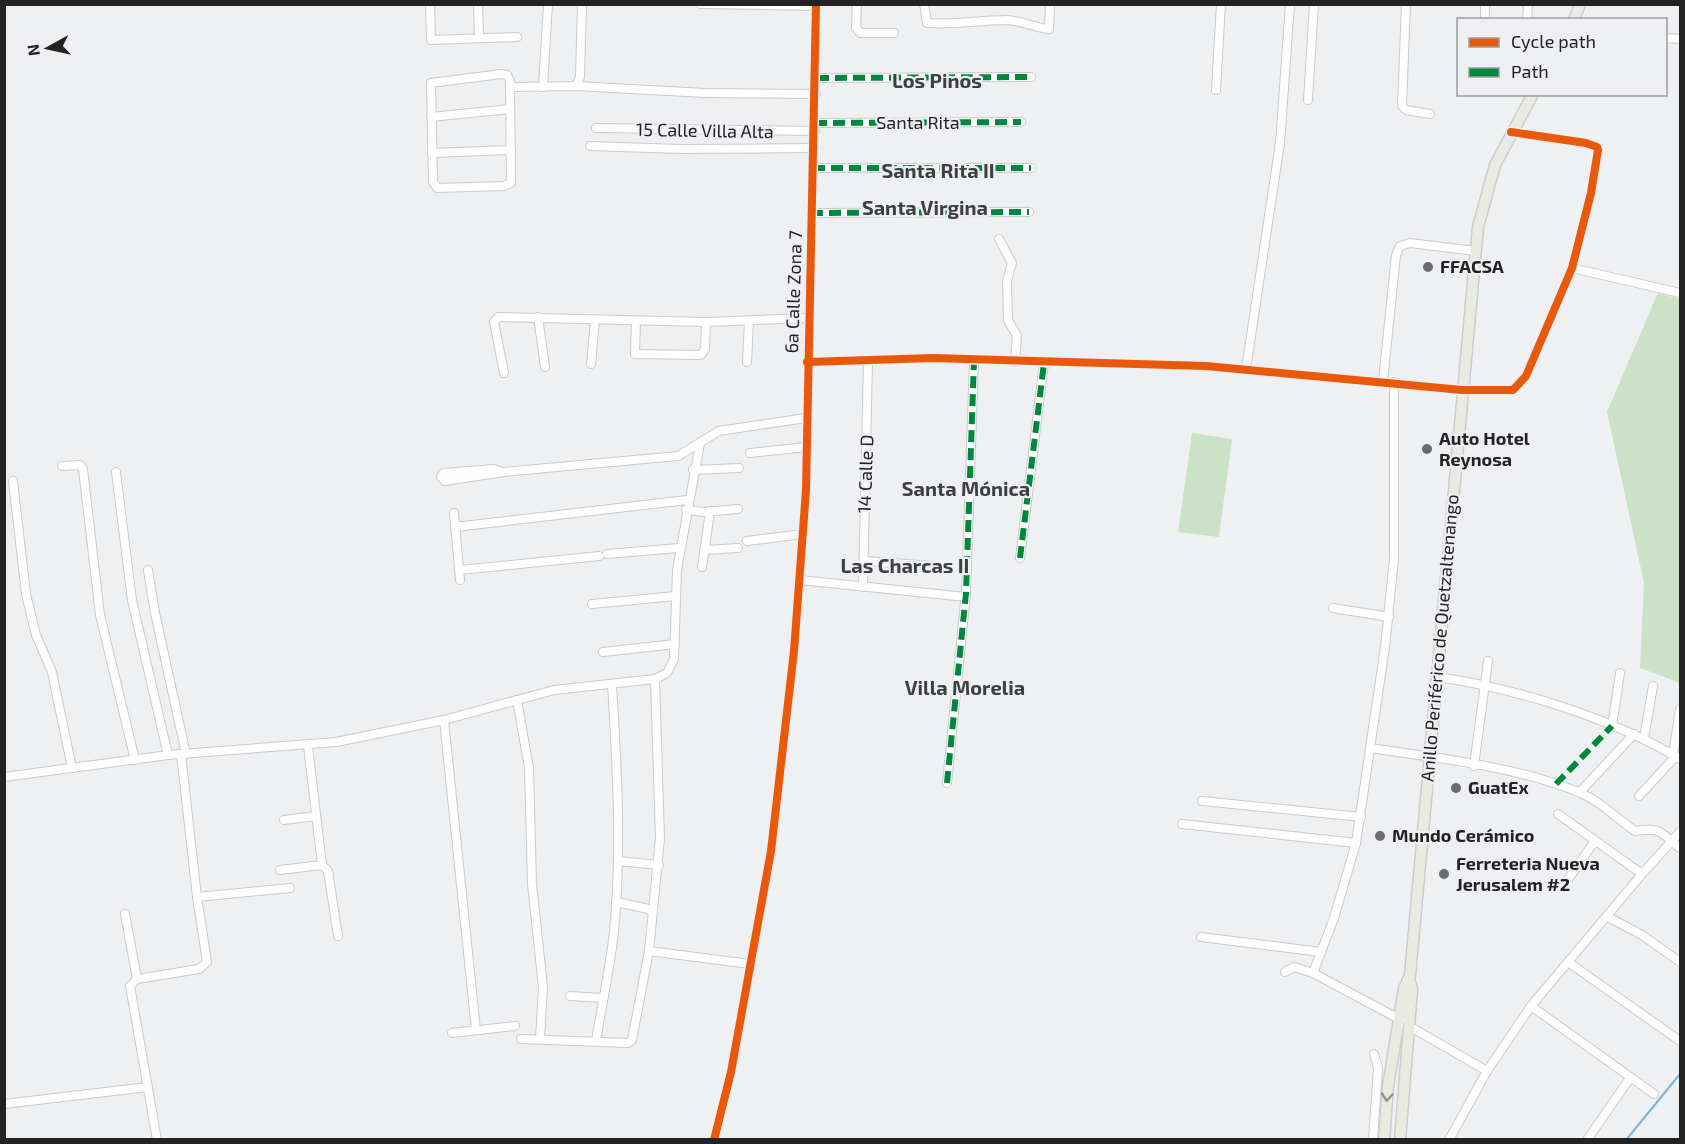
<svg xmlns="http://www.w3.org/2000/svg" width="1685" height="1144" font-family="'Exo 2',sans-serif">
  <style>
    .green { fill: #cbe2c6 }
    .lines { fill: none; stroke-linecap: round; stroke-linejoin: round }
    .stream { stroke: #82b2d3; stroke-width: 2 }
    .minor-casing { stroke: #cacbcd; stroke-width: 10 }
    .highway-casing { stroke: #cdcdce; stroke-width: 13 }
    .minor { stroke: #fdfdfd; stroke-width: 8 }
    .highway { stroke: #e7ebe2; stroke-width: 10 }
    .quiet { stroke: #00873e; stroke-width: 6; stroke-dasharray: 12 6; stroke-linecap: butt }
    .cycleway-casing { stroke: #eeeff3; stroke-width: 11 }
    .cycleway { stroke: #e8590c; stroke-width: 8 }
    .oneway { stroke: #8f918c }
    .poi-dot { fill: #6a6b6c; stroke: #eeeff3; stroke-width: 2 }
    .labels { text-anchor: middle; stroke-width: 4.5; stroke-linejoin: round; paint-order: stroke }
    .street-label { font-size: 18px; fill: #232324; stroke: #eeeff3 }
    .poi-label { font-size: 18px; font-weight: bold; fill: #232324; stroke: #eeeff3; text-anchor: start }
    .neighbourhood-label { font-size: 20px; font-weight: bold; fill: #3e3f41; stroke: #eeeff3 }
  </style>
  <rect width="100%" height="100%" fill="#eff0f2"/>
  <g class="green">
    <path d="M1658,293L1680,299V683L1640,668L1644,583L1607,412Z"/>
    <path d="M1192,433L1232,439L1219,537L1178,532Z"/>
  </g>
  <g class="lines">
    <path class="stream" d="M1626,1140L1680,1074"/>
    <defs>
      <g id="minor">
        <path d="M430,4L431,40L517,37"/>
        <path d="M478,4L479,38"/>
        <path d="M701,4L816,6"/>
        <path d="M857,4L856,27L860,33H894"/>
        <path d="M924,4L927,23C954,25 980,20 1007,20C1023,21 1035,28 1049,29L1050,4"/>
        <path d="M1406,4L1402,106L1406,110L1430,114"/>
        <path d="M1485,20V4"/>
        <path d="M1527,20L1528,4"/>
        <path d="M1666,38L1680,39"/>
        <path d="M501,74L507,75L510,81L511,183L504,186L437,188L433,182L431,83Z"/>
        <path d="M817,78L1031,77"/>
        <path d="M576,86L580,77L582,4"/>
        <path d="M510,87L576,86L705,93L816,94"/>
        <path d="M543,87L548,4"/>
        <path d="M1216,90L1221,4"/>
        <path d="M1308,100L1314,4"/>
        <path d="M431,117L510,109"/>
        <path d="M815,123L1021,122"/>
        <path d="M596,128L815,131"/>
        <path d="M590,146L681,149L814,148"/>
        <path d="M432,153L511,150"/>
        <path d="M813,168H1031"/>
        <path d="M811,213L1029,212"/>
        <path d="M999,239L1012,263L1007,281L1008,320L1017,336L1015,362"/>
        <path d="M1572,268L1680,293"/>
        <path d="M538,317L545,367"/>
        <path d="M636,321L635,354L701,355L705,349L706,322"/>
        <path d="M747,362L749,321"/>
        <path d="M807,362L933,358L1206,366L1462,390H1513L1526,376L1572,268L1591,193L1598,150L1597,147L1586,143L1511,132"/>
        <path d="M591,364L595,319"/>
        <path d="M1246,369L1280,143L1290,4"/>
        <path d="M504,373L494,322L498,317L706,322L808,318"/>
        <path d="M1383,381L1396,255L1400,246L1410,243L1475,251"/>
        <path d="M750,453L806,447"/>
        <path d="M62,466L80,465L83,469L100,615L135,760"/>
        <path d="M693,470L739,468"/>
        <path d="M116,472L132,600L168,755"/>
        <path d="M503,472L494,469L443,473L441,477L445,481L503,472L678,456L719,431L806,418"/>
        <path d="M13,481L26,594L36,635L52,672L72,768"/>
        <path d="M686,510L704,512L738,509"/>
        <path d="M454,513L460,580"/>
        <path d="M455,527L687,500"/>
        <path d="M747,541L803,534"/>
        <path d="M705,550L738,548"/>
        <path d="M607,554L679,548"/>
        <path d="M1020,558L1044,363"/>
        <path d="M864,561L934,566"/>
        <path d="M702,567L710,511"/>
        <path d="M148,570L155,613L186,754"/>
        <path d="M460,570L599,556"/>
        <path d="M800,580L966,597"/>
        <path d="M863,587L868,361"/>
        <path d="M592,604L676,596"/>
        <path d="M1333,608L1389,617"/>
        <path d="M603,652L675,644"/>
        <path d="M1437,677C1515,688 1612,718 1680,759"/>
        <path d="M517,700L529,768L532,884L543,987L540,1038"/>
        <path d="M444,720L476,1030"/>
        <path d="M1612,726L1620,673"/>
        <path d="M1644,738L1653,686"/>
        <path d="M308,746L322,865L328,871L338,936"/>
        <path d="M1370,748C1437,758 1515,766 1578,792C1599,800 1616,818 1635,831C1663,827 1659,832 1680,848"/>
        <path d="M1673,754L1680,709"/>
        <path d="M1474,766L1488,661"/>
        <path d="M4,777L168,755L336,742L444,720L554,690L655,679L667,673L674,659L677,570L700,443"/>
        <path d="M947,783L966,593L974,360"/>
        <path d="M1580,792L1634,734"/>
        <path d="M1639,796L1676,756"/>
        <path d="M1202,801L1361,817"/>
        <path d="M1558,814L1642,874"/>
        <path d="M284,820L316,816"/>
        <path d="M1182,824L1356,843"/>
        <path d="M618,861L659,865"/>
        <path d="M280,870L322,865"/>
        <path d="M1569,878L1592,845L1597,842"/>
        <path d="M197,897L290,888"/>
        <path d="M616,902L653,910"/>
        <path d="M125,914L137,979"/>
        <path d="M1608,917L1642,935L1680,962"/>
        <path d="M1201,937L1321,952"/>
        <path d="M649,951L750,964"/>
        <path d="M1568,962L1680,1041"/>
        <path d="M1285,972L1294,967L1313,973L1401,1020"/>
        <path d="M1313,973L1334,918L1356,843L1385,647L1394,559V382"/>
        <path d="M570,996L603,998"/>
        <path d="M1531,1006L1654,1094"/>
        <path d="M1409,1026L1487,1071"/>
        <path d="M452,1033L515,1026"/>
        <path d="M521,1039L628,1043L632,1040L649,951L660,838L655,679"/>
        <path d="M596,1041C602,1004 610,968 614,932C622,849 617,766 612,684"/>
        <path d="M4,1104L148,1087"/>
        <path d="M157,1140L130,986L137,979L199,969L207,962L197,897L181,754"/>
        <path d="M714,1140L731,1072L771,851L794,651L806,490L816,4"/>
        <path d="M1373,1140L1378,1068L1374,1054"/>
        <path d="M1449,1140L1487,1071L1531,1006L1642,874L1680,832"/>
        <path d="M1587,1140L1630,1078"/>
      </g>
      <g id="highway">
        <path d="M1574,20L1580,4"/>
        <path d="M1384,1140L1388,1086L1404,989L1410,975L1478,227L1495,165L1533,94"/>
        <path d="M1400,1140L1412,989L1409,979"/>
      </g>
    </defs>
    <use href="#minor" class="minor-casing"/>
    <use href="#highway" class="highway-casing"/>
    <use href="#minor" class="minor"/>
    <use href="#highway" class="highway"/>
    <g class="quiet">
      <path d="M817,78L1031,77"/>
      <path d="M815,123L1021,122"/>
      <path d="M813,168H1031"/>
      <path d="M811,213L1029,212"/>
      <path d="M1020,558L1044,363"/>
      <path d="M947,783L966,593L974,360"/>
      <path d="M1556,784L1612,726"/>
    </g>
    <defs>
      <g id="cycleway">
        <path d="M807,362L933,358L1206,366L1462,390H1513L1526,376L1572,268L1591,193L1598,150L1597,147L1586,143L1511,132"/>
        <path d="M714,1140L731,1072L771,851L794,651L806,490L816,4"/>
      </g>
    </defs>
    <use href="#cycleway" class="cycleway-casing"/>
    <use href="#cycleway" class="cycleway"/>
  </g>
  <defs><path id="oneway-chevron" d="M-2-3.5L2.5 0L-2 3.5" fill="none" stroke-width="1.6" stroke-linecap="round" stroke-linejoin="round" transform="scale(1.5)"/></defs>
  <use class="oneway" href="#oneway-chevron" transform="translate(1387 1097) rotate(95)"/>
  <g class="poi-dot">
    <circle cx="1428" cy="267" r="6"/>
    <circle cx="1427" cy="449" r="6"/>
    <circle cx="1456" cy="788" r="6"/>
    <circle cx="1380" cy="836" r="6"/>
    <circle cx="1444" cy="874" r="6"/>
  </g>
  <g class="labels">
    <g class="street-label">
      <text x="918" y="129">Santa Rita</text>
      <text transform="translate(705 131) rotate(1)" y="6">15 Calle Villa Alta</text>
      <text transform="translate(794 292) rotate(-88)" y="6">6a Calle Zona 7</text>
      <text transform="translate(866 474) rotate(-88)" y="6">14 Calle D</text>
      <text transform="translate(1440 638) rotate(-85)" y="6">Anillo Periférico de Quetzaltenango</text>
    </g>
    <g class="poi-label">
      <text x="1440" y="273">FFACSA</text>
      <text x="1439" y="445">Auto Hotel<tspan x="1439" dy="21">Reynosa</tspan></text>
      <text x="1468" y="794">GuatEx</text>
      <text x="1392" y="842">Mundo Cerámico</text>
      <text x="1456" y="870">Ferreteria Nueva<tspan x="1456" dy="21">Jerusalem #2</tspan></text>
    </g>
    <g class="neighbourhood-label">
      <text x="937" y="88">Los Pinos</text>
      <text x="938" y="178">Santa Rita II</text>
      <text x="925" y="215">Santa Virgina</text>
      <text x="966" y="496">Santa Mónica</text>
      <text x="905" y="573">Las Charcas II</text>
      <text x="965" y="695">Villa Morelia</text>
    </g>
  </g>
  <rect width="1685" height="1144" fill="none" stroke="#232324" stroke-width="12"/>
  <rect x="1457" y="18" width="210" height="78" fill="#eeeff3" stroke="#9d9da0" stroke-width="1.5"/>
  <rect x="1469" y="38" width="30" height="9" fill="#e8590c" stroke="#9d9da0" stroke-width="1.5"/>
  <text x="1511" y="48" font-size="18" fill="#232324">Cycle path</text>
  <rect x="1469" y="68" width="30" height="9" fill="#00873e" stroke="#9d9da0" stroke-width="1.5"/>
  <text x="1511" y="78" font-size="18" fill="#232324">Path</text>
  <g transform="translate(48 48) rotate(262)" stroke="#eeeff3" stroke-width="4.5" paint-order="stroke">
  <path d="M0-4.5L10 22L0 15L-10 22Z" fill="#232324"/>
  <text y="-9" font-size="16" font-weight="bold" text-anchor="middle" fill="#232324">N</text>
  </g>
</svg>
